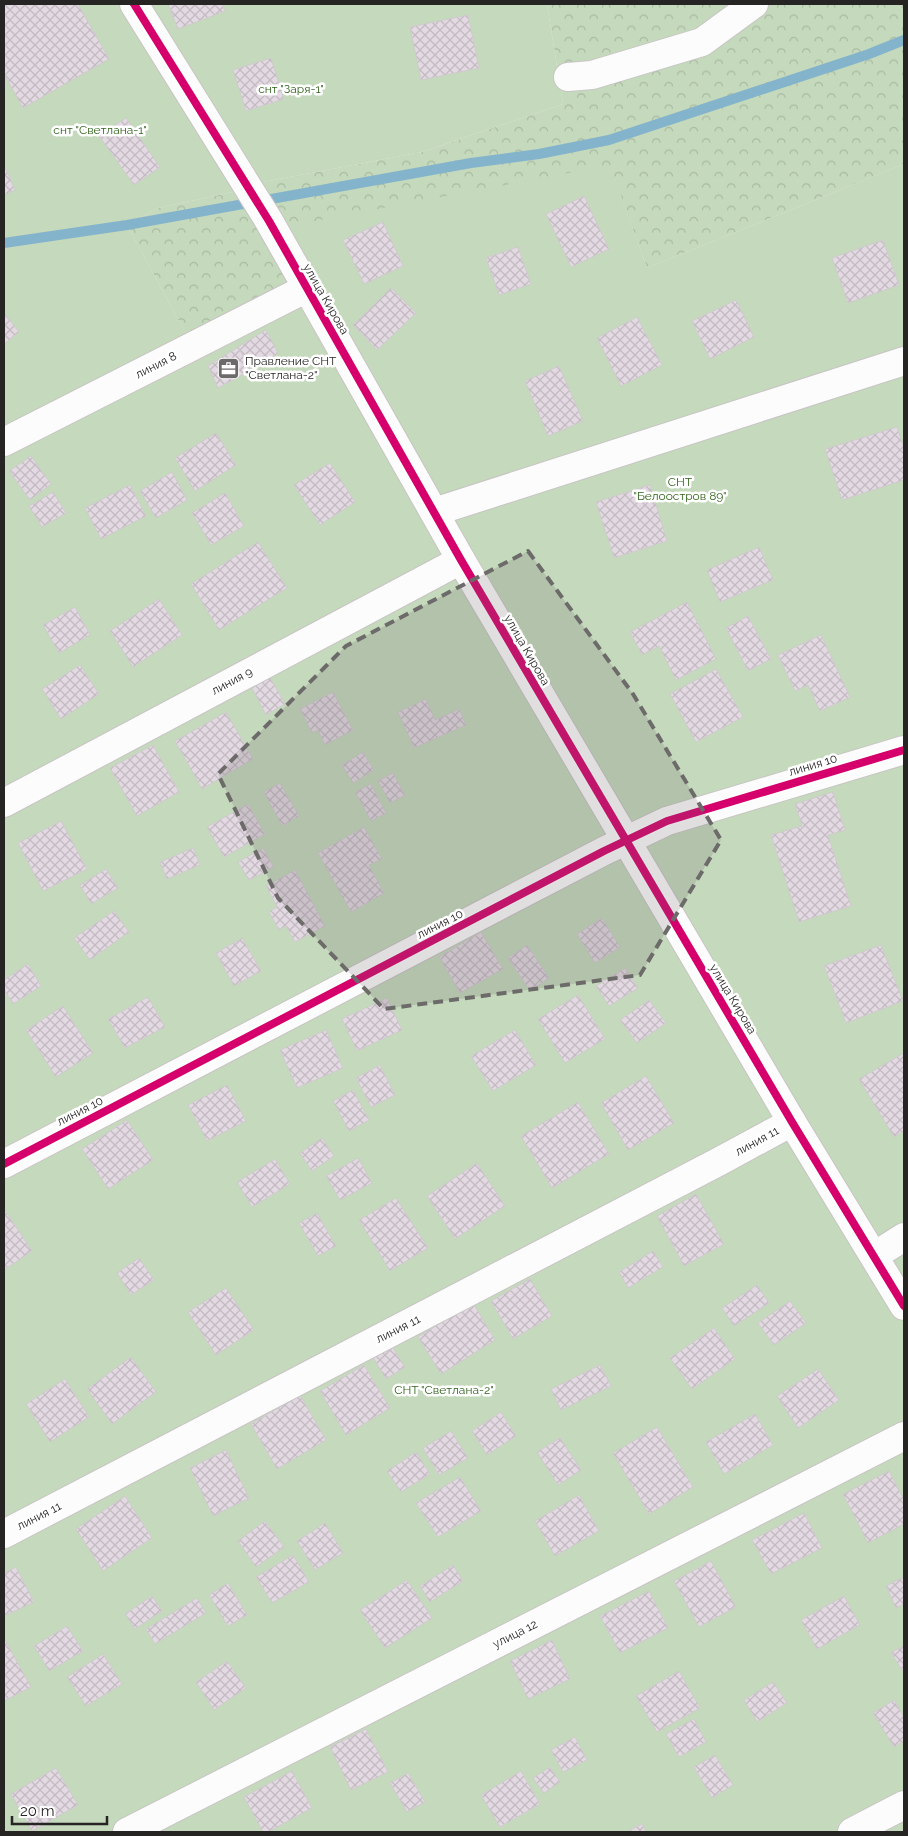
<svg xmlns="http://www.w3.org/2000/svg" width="908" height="1836" font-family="Raleway,sans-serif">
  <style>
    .forest { fill: url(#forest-crowns) }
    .garden { fill: #c5d9bc }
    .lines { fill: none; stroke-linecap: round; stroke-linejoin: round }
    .stream { stroke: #84b4cc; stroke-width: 10 }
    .building { fill: url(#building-cross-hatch); stroke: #cecccc }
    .minor-casing { stroke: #c7c5c4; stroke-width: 30 }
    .minor { stroke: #fdfcfc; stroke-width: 28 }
    .cycleway-casing { stroke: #fff; stroke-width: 11 }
    .cycleway { stroke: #d6006c; stroke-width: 8 }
    .marked { fill: #6d6b6a; fill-opacity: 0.2; stroke: #6d6b6a; stroke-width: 4; stroke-dasharray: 10 6; stroke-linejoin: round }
    .labels { text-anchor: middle; stroke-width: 5; stroke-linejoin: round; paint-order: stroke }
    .park-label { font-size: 12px; fill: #30631a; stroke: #fff }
    .street-label { font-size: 12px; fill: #272524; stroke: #fff }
    .poi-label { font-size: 12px; fill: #272524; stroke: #fff; text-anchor: start }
  </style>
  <defs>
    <pattern id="forest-crowns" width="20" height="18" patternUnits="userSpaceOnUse" patternTransform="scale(1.25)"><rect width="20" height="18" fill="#c5d9bc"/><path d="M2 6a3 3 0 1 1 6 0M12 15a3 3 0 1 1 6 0" fill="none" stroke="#a9baa1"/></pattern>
    <pattern id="building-cross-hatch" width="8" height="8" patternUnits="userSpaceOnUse" patternTransform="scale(1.25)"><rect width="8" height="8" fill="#e3d9e2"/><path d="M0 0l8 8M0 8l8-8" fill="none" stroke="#c3bac2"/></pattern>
  </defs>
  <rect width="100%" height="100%" fill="#efedeb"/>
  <path class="forest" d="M547,4H904V164L647,268L610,166L308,285L193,347L127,225L158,208L233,192L247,185L422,152L563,104Z"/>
  <path class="garden" d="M4,4H547L563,104L422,152L247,185L233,192L158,208L127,225L193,347L308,285L273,229L610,165L647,268L904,164V1832H4Z"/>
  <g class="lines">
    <path class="stream" d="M4,243L127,225L471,163L539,154L609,140L869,54L904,40"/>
  </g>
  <g class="building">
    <path d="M6,4H78L109,59L23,108L4,74V5Z"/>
    <path d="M168,4H222L225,11L178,29Z"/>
    <path d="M468,15L479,68L421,80L410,27Z"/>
    <path d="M271,58L284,99L246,111L233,70Z"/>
    <path d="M126,118L160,167L134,185L99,136Z"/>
    <path d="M6,169L15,190L4,195V170Z"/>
    <path d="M584,196L609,249L571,267L546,214Z"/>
    <path d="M383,222L403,266L364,284L343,240Z"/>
    <path d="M883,240L899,285L848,303L832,258Z"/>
    <path d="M518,247L531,284L499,295L486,258Z"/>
    <path d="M391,288L416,313L377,350L353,325Z"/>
    <path d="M736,300L754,337L710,359L692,321Z"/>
    <path d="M4,313L19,332L4,344Z"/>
    <path d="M637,317L662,365L621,386L597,338Z"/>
    <path d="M266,330L278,353L251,370L238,347Z"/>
    <path d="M238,347L251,370L218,388L208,366Z"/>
    <path d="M559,366L583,421L548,436L525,381Z"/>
    <path d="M897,427L904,448V480L842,500L825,449Z"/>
    <path d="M216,433L236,465L195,491L175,458Z"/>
    <path d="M31,456L51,484L30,500L9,471Z"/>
    <path d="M330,463L355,502L320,525L294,485Z"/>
    <path d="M172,472L187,500L156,518L140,491Z"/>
    <path d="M130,485L146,516L101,539L85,508Z"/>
    <path d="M650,485L667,541L614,558L596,502Z"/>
    <path d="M53,492L66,513L42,527L29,506Z"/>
    <path d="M225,493L244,526L211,545L192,513Z"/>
    <path d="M258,542L287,588L219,630L191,584Z"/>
    <path d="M759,547L773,580L720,602L707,570Z"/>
    <path d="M159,599L182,635L133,667L110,631Z"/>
    <path d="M687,602L716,659L676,680L659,646L642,655L630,632Z"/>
    <path d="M75,607L90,635L59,653L43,625Z"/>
    <path d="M748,616L771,659L748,671L726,628Z"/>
    <path d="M821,635L850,697L820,711L808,685L795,691L778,655Z"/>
    <path d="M80,665L99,694L61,719L42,689Z"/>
    <path d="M716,669L743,717L696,742L670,694Z"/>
    <path d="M268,674L285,704L266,715L250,684Z"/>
    <path d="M333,692L353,730L325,745L318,730L312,733L300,709Z"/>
    <path d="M426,699L435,720L459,709L466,725L414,748L398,712Z"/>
    <path d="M226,712L253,759L202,789L175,741Z"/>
    <path d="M153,745L179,792L137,816L110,768Z"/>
    <path d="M363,752L374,770L353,783L342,765Z"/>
    <path d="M393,773L405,795L390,803L378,781Z"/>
    <path d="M280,783L299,816L282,826L264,792Z"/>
    <path d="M371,784L386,813L371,821L355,792Z"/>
    <path d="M833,792L845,830L828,835L851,906L799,922L771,835L802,826L795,804Z"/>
    <path d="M248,804L265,834L224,857L207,827Z"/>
    <path d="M61,821L87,869L43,891L18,843Z"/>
    <path d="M364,827L382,859L369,865L384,893L351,912L318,853Z"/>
    <path d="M193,848L200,865L167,879L160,862Z"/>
    <path d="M263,848L274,867L249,880L238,862Z"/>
    <path d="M106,869L118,888L91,904L80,885Z"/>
    <path d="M295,870L325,926L295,942L286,926L279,930L269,912L277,907L266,886Z"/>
    <path d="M114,911L129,932L90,960L74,938Z"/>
    <path d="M602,918L620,947L595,963L577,934Z"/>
    <path d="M481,932L503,969L460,993L439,957Z"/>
    <path d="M242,938L261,971L234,986L216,953Z"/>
    <path d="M527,945L549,978L530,991L508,958Z"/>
    <path d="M881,945L903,1001L846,1023L824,966Z"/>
    <path d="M28,964L41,986L13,1004L4,989V980Z"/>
    <path d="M625,968L638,988L609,1006L596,986Z"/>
    <path d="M578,995L605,1039L565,1063L538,1019Z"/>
    <path d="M148,997L165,1027L125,1048L108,1019Z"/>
    <path d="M387,998L402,1030L357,1051L342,1019Z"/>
    <path d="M649,1000L666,1023L637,1043L620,1020Z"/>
    <path d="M63,1006L93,1053L56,1077L26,1030Z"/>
    <path d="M326,1030L343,1068L297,1088L280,1050Z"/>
    <path d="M515,1030L536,1065L493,1091L471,1056Z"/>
    <path d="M904,1053V1131L894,1137L859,1079Z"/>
    <path d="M380,1065L395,1095L371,1107L356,1078Z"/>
    <path d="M646,1076L674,1123L628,1150L601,1103Z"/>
    <path d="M227,1085L246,1121L207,1141L188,1105Z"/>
    <path d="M353,1090L369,1120L349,1131L333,1101Z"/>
    <path d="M578,1102L609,1154L552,1188L521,1136Z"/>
    <path d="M127,1120L153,1160L108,1189L82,1149Z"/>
    <path d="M322,1138L334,1156L312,1171L300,1153Z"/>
    <path d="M358,1158L372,1183L340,1200L326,1176Z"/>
    <path d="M275,1159L290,1184L252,1207L237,1182Z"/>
    <path d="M477,1163L505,1206L455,1239L427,1196Z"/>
    <path d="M696,1194L724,1244L684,1266L657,1216Z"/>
    <path d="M396,1198L428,1248L390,1271L359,1220Z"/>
    <path d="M4,1209L32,1251L4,1270Z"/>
    <path d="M317,1213L336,1246L318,1256L299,1223Z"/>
    <path d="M653,1251L663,1267L628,1288L619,1272Z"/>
    <path d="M139,1258L154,1280L131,1295L117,1273Z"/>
    <path d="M530,1279L552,1316L513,1339L491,1301Z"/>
    <path d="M757,1285L769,1303L734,1326L722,1308Z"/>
    <path d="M226,1288L254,1330L216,1355L188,1312Z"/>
    <path d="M790,1301L806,1323L774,1345L758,1323Z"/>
    <path d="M473,1303L495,1340L441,1374L418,1337Z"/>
    <path d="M714,1328L735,1359L692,1389L670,1358Z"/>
    <path d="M390,1343L405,1367L386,1379L371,1354Z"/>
    <path d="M131,1357L156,1392L112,1424L87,1389Z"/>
    <path d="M364,1365L390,1408L346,1435L320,1391Z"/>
    <path d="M600,1365L611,1386L561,1410L551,1389Z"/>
    <path d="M818,1369L839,1400L798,1428L777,1396Z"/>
    <path d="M65,1379L89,1417L50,1442L26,1404Z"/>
    <path d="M300,1395L326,1440L277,1469L251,1424Z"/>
    <path d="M501,1412L516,1436L487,1455L472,1431Z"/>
    <path d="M755,1414L773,1445L724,1474L706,1442Z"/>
    <path d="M657,1427L693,1487L649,1514L613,1453Z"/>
    <path d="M451,1431L468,1458L439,1475L423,1448Z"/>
    <path d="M560,1438L581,1470L558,1485L537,1452Z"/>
    <path d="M226,1450L249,1498L213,1516L190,1468Z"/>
    <path d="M416,1452L430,1474L401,1492L387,1471Z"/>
    <path d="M889,1471L904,1500V1524L868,1543L843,1494Z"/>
    <path d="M460,1477L481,1511L438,1537L416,1503Z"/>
    <path d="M579,1495L599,1531L555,1556L535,1521Z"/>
    <path d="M125,1496L152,1538L103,1571L76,1529Z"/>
    <path d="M804,1513L822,1548L771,1574L752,1540Z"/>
    <path d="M265,1521L284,1547L256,1567L238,1541Z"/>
    <path d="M325,1523L343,1553L315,1570L297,1541Z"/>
    <path d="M293,1555L309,1582L272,1603L256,1577Z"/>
    <path d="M711,1561L736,1607L699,1627L674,1581Z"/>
    <path d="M453,1565L463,1581L430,1602L420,1586Z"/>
    <path d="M16,1567L34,1602L4,1616V1573Z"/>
    <path d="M904,1577V1604L896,1608L886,1586Z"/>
    <path d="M407,1580L432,1618L385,1648L360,1610Z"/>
    <path d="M228,1583L247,1615L228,1626L209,1595Z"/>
    <path d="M649,1591L668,1628L620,1653L600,1616Z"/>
    <path d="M152,1596L162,1611L135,1629L125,1614Z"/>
    <path d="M844,1596L860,1625L817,1649L801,1620Z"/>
    <path d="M197,1598L206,1613L155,1644L146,1629Z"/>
    <path d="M67,1626L83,1651L49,1671L34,1646Z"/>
    <path d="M4,1640H5L31,1687L4,1701Z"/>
    <path d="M552,1640L570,1679L528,1699L510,1661Z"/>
    <path d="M904,1645V1673L891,1653Z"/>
    <path d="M103,1654L122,1684L86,1706L67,1677Z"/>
    <path d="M227,1661L246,1688L214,1710L196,1682Z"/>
    <path d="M679,1671L700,1708L657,1732L636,1696Z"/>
    <path d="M773,1682L787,1703L757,1722L744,1700Z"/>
    <path d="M894,1700L904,1717V1741L894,1747L873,1713Z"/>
    <path d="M694,1719L706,1742L679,1757L666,1734Z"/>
    <path d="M366,1729L388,1772L351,1790L330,1747Z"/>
    <path d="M575,1737L587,1760L563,1772L551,1750Z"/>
    <path d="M715,1755L733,1785L712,1798L694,1767Z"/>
    <path d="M550,1767L560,1782L544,1793L533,1778Z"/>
    <path d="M56,1768L78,1805L32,1831L11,1794Z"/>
    <path d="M292,1771L312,1808L268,1832H263L244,1797Z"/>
    <path d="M521,1771L540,1804L500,1827L481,1795Z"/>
    <path d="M408,1773L425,1802L407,1812L390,1783Z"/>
    <path d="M642,1824L646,1832H627Z"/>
  </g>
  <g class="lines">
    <defs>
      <g id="minor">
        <path d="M134,4L269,221L461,560L792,1122L904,1306"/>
        <path d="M568,77L592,75L702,42L754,4"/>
        <path d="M4,442L307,288"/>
        <path d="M434,512L904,361"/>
        <path d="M4,803L461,560"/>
        <path d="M4,1164L604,851L667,821L904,750"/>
        <path d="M874,1256L904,1237"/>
        <path d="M4,1534L720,1161L792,1122"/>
        <path d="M127,1832L904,1436"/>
        <path d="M852,1832L904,1805"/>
      </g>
    </defs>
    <use href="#minor" class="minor-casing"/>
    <use href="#minor" class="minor"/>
    <defs>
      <g id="cycleway">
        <path d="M134,4L269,221L461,560L792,1122L904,1306"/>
        <path d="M4,1164L604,851L667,821L904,750"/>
      </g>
    </defs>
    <use href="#cycleway" class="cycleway-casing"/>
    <use href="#cycleway" class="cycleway"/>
  </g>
  <path class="marked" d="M528,551L633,694L721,840L640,975L384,1009L278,898L218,774L346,646Z"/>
  <defs>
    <symbol id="office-square" viewBox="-11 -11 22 22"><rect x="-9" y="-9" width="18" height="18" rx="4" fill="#6d6b6a" stroke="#fff"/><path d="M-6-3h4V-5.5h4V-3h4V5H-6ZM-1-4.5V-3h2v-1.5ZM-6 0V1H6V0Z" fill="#fff"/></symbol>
  </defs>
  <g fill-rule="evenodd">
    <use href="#office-square" x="216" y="356" width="25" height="25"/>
  </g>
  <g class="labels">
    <g class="park-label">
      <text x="291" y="93">снт "Заря-1"</text>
      <text x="100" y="134">снт "Светлана-1"</text>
      <text x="680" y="486">СНТ<tspan x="680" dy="14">"Белоостров 89"</tspan></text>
      <text x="444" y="1394">СНТ "Светлана-2"</text>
    </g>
    <g class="street-label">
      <text transform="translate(326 299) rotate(60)" y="4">улица Кирова</text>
      <text transform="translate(156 365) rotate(-27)" y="4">линия 8</text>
      <text transform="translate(527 650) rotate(60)" y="4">улица Кирова</text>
      <text transform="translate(232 681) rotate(-28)" y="4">линия 9</text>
      <text transform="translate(813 765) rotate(-17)" y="4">линия 10</text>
      <text transform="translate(440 924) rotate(-27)" y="4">линия 10</text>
      <text transform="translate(733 999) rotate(59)" y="4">улица Кирова</text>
      <text transform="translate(80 1111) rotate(-27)" y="4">линия 10</text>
      <text transform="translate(757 1141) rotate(-29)" y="4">линия 11</text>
      <text transform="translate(398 1329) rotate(-27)" y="4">линия 11</text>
      <text transform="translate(39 1516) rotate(-27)" y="4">линия 11</text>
      <text transform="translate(515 1634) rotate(-27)" y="4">улица 12</text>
    </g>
    <g class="poi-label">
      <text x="245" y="365">Правление СНТ<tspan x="245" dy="14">"Светлана-2"</tspan></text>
    </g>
  </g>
  <rect width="908" height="1836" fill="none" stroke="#272524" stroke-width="10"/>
  <path d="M12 1816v8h95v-8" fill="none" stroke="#272524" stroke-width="2.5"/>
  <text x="20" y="1816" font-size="15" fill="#272524" stroke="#ffffff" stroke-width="4" paint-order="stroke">20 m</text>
</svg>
